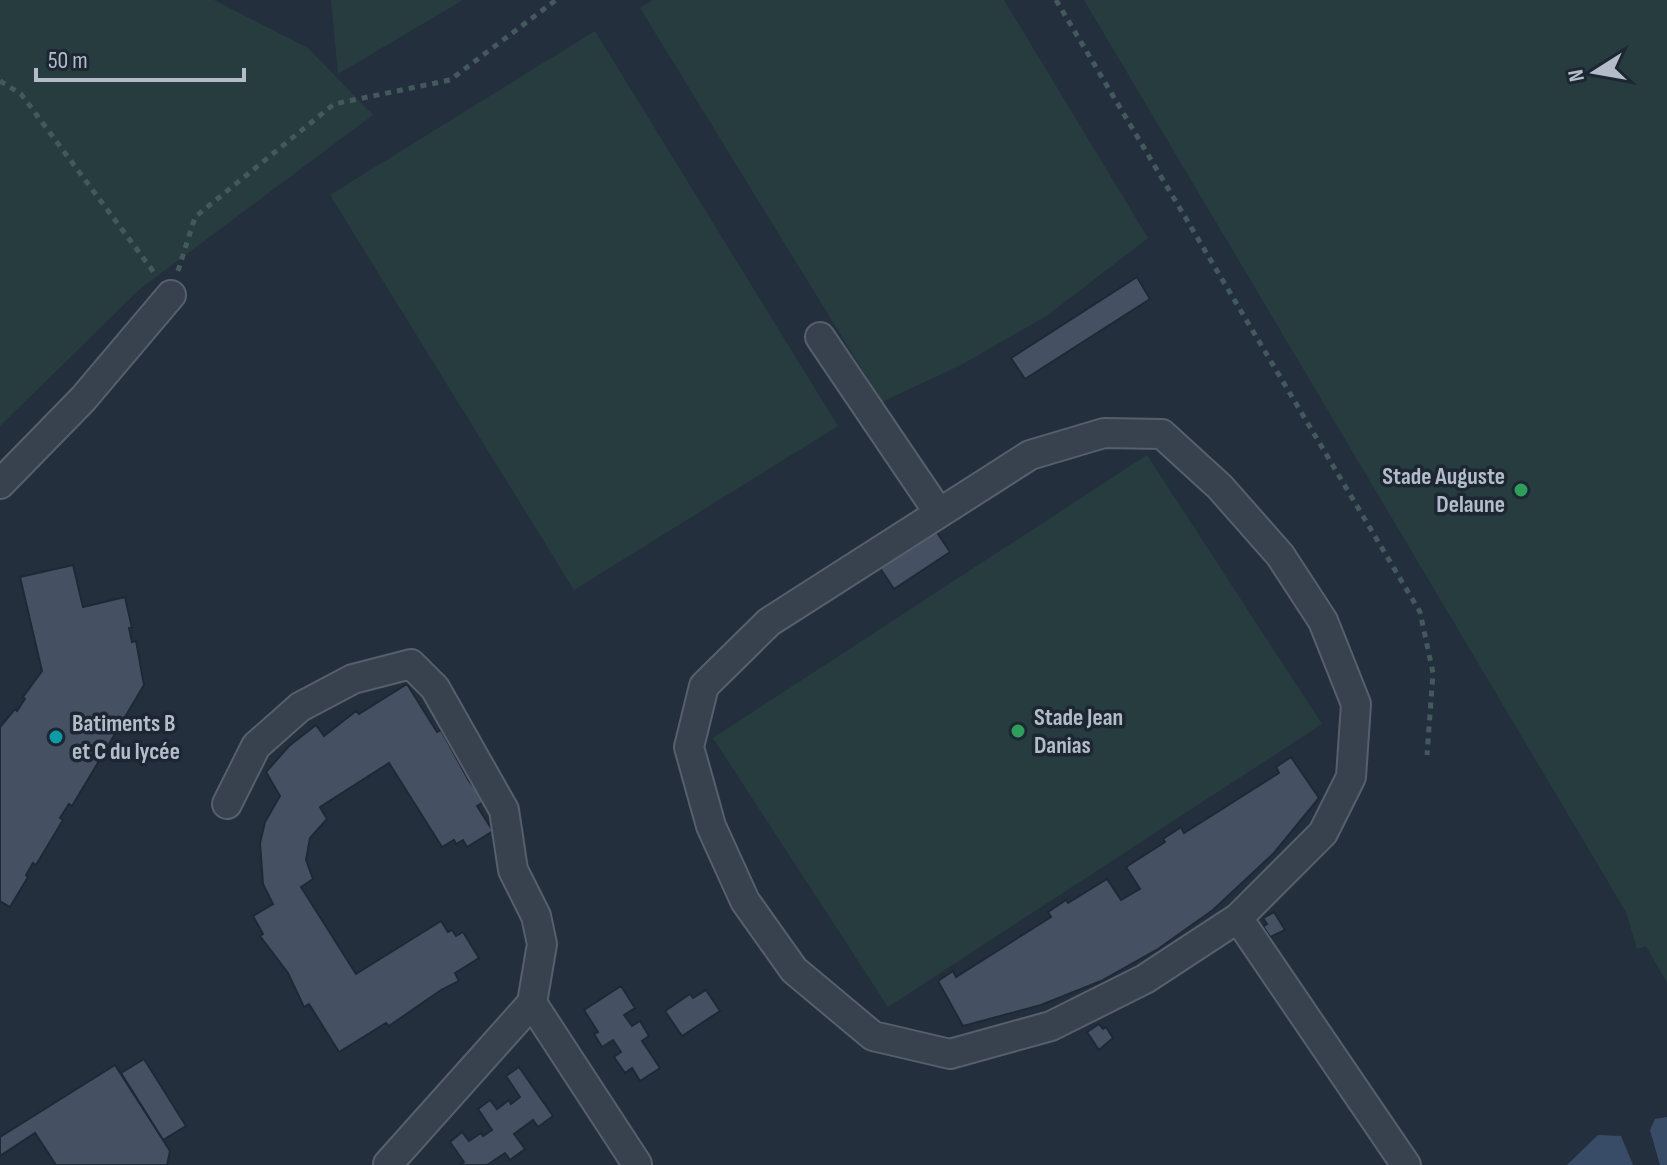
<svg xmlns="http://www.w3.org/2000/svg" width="1667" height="1165" font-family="'Sofia Sans Condensed',sans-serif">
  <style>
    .green { fill: #263c3f }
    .water { fill: #394c67 }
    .building { fill: #455162; stroke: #1f2835; stroke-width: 2 }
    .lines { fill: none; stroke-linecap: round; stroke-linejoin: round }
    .minor-casing { stroke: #565f6c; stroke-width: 32 }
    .path { stroke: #44595c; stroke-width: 5; stroke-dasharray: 6 6; stroke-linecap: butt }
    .minor { stroke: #38414e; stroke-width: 28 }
    .leisure-dot { fill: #2e9e5b; stroke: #1d2633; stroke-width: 3 }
    .culture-dot { fill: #0f9aa8; stroke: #1d2633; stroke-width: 3 }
    .labels { text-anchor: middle; stroke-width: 7; stroke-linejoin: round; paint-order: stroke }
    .poi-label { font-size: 24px; font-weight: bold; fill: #b4bcc9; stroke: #1d2633; text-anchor: start }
  </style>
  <rect width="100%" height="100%" fill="#242f3e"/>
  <g class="green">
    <path d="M0,0H214L308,48L373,115L140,289L0,426Z"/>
    <path d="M331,0H463L338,74Z"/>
    <path d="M653,0H1004L1148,238L1048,315L963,364L882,402L640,8Z"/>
    <path d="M1084,0H1667V983L1646,946L1637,949L1626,912Z"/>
    <path d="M595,31L838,426L574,590L330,195Z"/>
    <path d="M1147,455L1322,724L888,1007L713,738Z"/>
  </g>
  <g class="water">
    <path d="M1667,1117V1165H1660L1650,1130L1655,1119Z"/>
    <path d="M1598,1135L1621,1136L1633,1165H1567Z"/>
  </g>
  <g class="building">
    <path d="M1137,277L1150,299L1025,379L1011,358Z"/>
    <path d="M936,531L950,552L894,589L880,568Z"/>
    <path d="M73,565L83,607L125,597L132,628H129L132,642L136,641L144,685L106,749L103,747L95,759L99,761L72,806L69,804L60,818L63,820L36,865L33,863L26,875L28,877L10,907L0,901V727L15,709L17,711L25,699L23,697L42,671L20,577Z"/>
    <path d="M407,684L437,732L441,730L469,781L485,801L477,806L493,831L467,847L463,840L456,844L454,840L442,847L389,763L320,807L327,819L310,838L306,860L313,879L301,887L356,974L441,921L448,932L452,930L456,936L463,932L479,958L455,973L459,981L441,990L389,1026L386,1023L339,1052L309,1004L304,1007L288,973L260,936L263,934L253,916L273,904L263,884L260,843L265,822L280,796L266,772L289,746L316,725L324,736L356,711L359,714Z"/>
    <path d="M1291,757L1319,798L1274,853L1213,910L1158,949L1101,981L1041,1005L963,1026L938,981L953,971L956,977L1051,917L1048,912L1066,900L1068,903L1107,879L1121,900L1140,889L1126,867L1165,842L1163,839L1181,827L1184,833L1279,773L1276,767Z"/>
    <path d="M1274,912L1285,930L1270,937L1263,926L1267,924L1263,918Z"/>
    <path d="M621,986L635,1008L624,1015L632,1026L640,1021L649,1036L642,1041L660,1068L640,1081L632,1068L625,1073L614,1057L621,1052L613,1040L602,1047L594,1034L598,1032L584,1010Z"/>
    <path d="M706,990L720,1011L682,1036L665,1011L690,994L693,998Z"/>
    <path d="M1099,1024L1103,1029L1106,1027L1113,1038L1099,1050L1087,1032Z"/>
    <path d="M144,1059L186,1126L163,1140L121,1073Z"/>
    <path d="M115,1065L170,1151L167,1165H56L35,1133L0,1156V1137Z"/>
    <path d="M519,1067L553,1116L538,1127L533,1120L514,1134L525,1149L510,1160L505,1153L487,1165H460L464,1162L450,1142L462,1132L469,1141L481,1133L483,1136L492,1130L478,1109L490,1100L497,1109L509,1100L511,1104L520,1097L506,1076Z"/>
  </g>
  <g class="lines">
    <defs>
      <g id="minor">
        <path d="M820,337L939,513"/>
        <path d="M1104,433L1162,434L1220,487L1280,555L1323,621L1356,704L1351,777L1323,833L1238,918L1145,979L1051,1026L950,1054L873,1036L794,970L745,901L711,826L689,747L704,686L769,622L1030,455Z"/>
        <path d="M0,484L83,399L171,295"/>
        <path d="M227,804L256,746L300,707L353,679L411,664L435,688L504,810L513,870L536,916L542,944L532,1003L637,1164"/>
        <path d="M1238,918L1406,1165"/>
        <path d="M388,1164L532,1003"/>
      </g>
    </defs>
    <use href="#minor" class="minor-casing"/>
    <g class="path">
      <path d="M1056,0L1420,612L1433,673L1427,755"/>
      <path d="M0,81L21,94L156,275"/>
      <path d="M178,271L195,217L334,104L450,80L556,0"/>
    </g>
    <use href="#minor" class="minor"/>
  </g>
  <g class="leisure-dot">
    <circle cx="1521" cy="490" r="8"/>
    <circle cx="1018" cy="731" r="8"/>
  </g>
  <circle class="culture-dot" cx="56" cy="737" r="8"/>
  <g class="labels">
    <g class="poi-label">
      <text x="1505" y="484" text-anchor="end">Stade Auguste<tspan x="1505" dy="28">Delaune</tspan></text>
      <text x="1034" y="725">Stade Jean<tspan x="1034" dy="28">Danias</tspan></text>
      <text x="72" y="731">Batiments B<tspan x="72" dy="28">et C du lycée</tspan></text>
    </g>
  </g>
  <g transform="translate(1595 72) rotate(259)" stroke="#1d2633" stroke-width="6" paint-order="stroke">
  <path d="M0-6L14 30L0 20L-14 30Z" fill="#b4bcc9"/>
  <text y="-12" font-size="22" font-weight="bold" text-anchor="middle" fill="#b4bcc9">N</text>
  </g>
  <path d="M36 68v12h208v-12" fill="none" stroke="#b4bcc9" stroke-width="4"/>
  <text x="48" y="68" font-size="24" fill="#b4bcc9" stroke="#1d2633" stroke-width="6" paint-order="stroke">50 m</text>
</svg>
